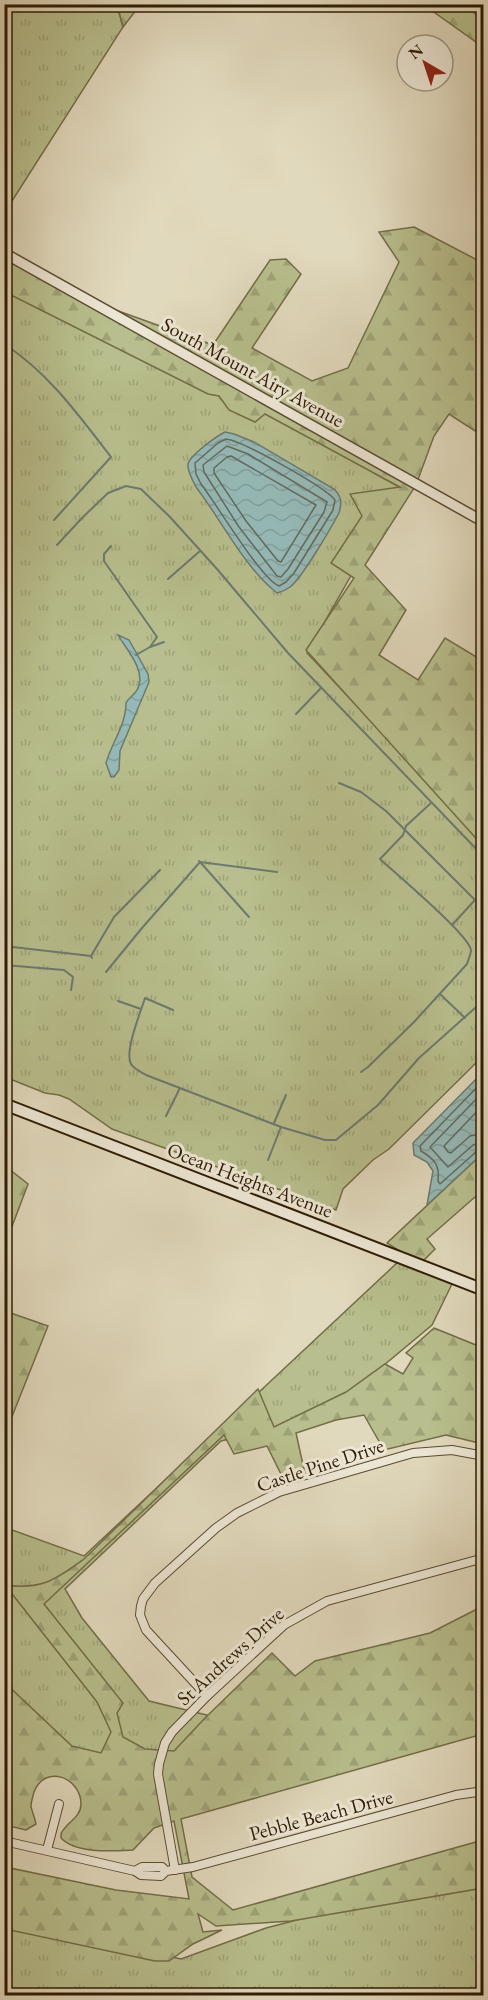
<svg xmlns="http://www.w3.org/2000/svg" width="488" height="2000" font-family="'EB Garamond',serif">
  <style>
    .grass { fill: url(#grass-tufts); stroke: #736d48; stroke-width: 1.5 }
    .forest { fill: url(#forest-firs); stroke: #736d48; stroke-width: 1.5 }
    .water { fill: url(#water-waves); stroke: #6c7a6f; stroke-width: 1.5 }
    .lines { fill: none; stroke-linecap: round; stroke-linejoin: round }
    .shore { stroke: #626a5d; stroke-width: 1.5 }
    .stream { stroke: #6c7a6f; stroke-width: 2 }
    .minor-casing { stroke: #5b4b32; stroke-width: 10 }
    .tertiary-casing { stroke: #5b4b32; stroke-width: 12 }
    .secondary-casing { stroke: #2e1c03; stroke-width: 14 }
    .minor { stroke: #ece6d4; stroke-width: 8 }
    .tertiary { stroke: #ece6d4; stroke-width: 9 }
    .secondary { stroke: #ece6d4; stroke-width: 10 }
    .labels { text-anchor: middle; stroke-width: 6; stroke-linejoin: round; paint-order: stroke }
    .street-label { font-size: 20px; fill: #2e1c03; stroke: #ece6d4 }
  </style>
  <defs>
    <pattern id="grass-tufts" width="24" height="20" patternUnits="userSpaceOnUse" patternTransform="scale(1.5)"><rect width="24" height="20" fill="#b8be8d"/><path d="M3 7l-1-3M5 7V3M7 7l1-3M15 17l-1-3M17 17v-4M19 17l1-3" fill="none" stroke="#9ea378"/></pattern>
    <pattern id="forest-firs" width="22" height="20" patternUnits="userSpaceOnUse" patternTransform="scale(1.5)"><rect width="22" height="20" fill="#b8be8d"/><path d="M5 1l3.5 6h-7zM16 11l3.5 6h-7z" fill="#9ea378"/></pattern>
    <pattern id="water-waves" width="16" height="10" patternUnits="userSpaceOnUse" patternTransform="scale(1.5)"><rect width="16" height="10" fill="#95b9b7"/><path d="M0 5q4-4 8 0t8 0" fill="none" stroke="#819e9c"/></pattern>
  </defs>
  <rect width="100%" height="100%" fill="#e1d9bd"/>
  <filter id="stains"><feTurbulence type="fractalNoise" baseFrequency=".00333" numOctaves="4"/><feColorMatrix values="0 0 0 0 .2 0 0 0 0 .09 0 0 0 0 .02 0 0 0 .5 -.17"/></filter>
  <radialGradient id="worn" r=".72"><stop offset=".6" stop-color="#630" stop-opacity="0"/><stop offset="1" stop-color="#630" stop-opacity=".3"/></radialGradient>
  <g class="grass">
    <path d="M5,5H117L123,27L5,212Z"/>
    <path d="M4,267L401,488L307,653L483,840V1056L389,1149L373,1160L343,1189L336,1210L112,1129L69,1099L59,1095L45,1093L5,1077Z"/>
    <path d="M398,1262L452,1284L432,1325L324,1415L221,1441L65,1589L82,1618L149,1701L219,1718L483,1627L112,1795L5,1696L4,1527L84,1556Z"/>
    <path d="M470,1875L483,1877V1995L5,1996V1921L181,1959L266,1928Z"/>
  </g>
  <g class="forest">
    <path d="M117,4H140V5L123,27Z"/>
    <path d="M424,5H475L474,13L483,19V47Z"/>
    <path d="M414,227L483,263V416L475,431L449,414L434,436L416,485L365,565L406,610L379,655L418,680L445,638L483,661V846L306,650L354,578L331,563L362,516L350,494L400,487L265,414L255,422L229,410L219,396L208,394L5,292L4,254L85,299L213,345L270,260L286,259L301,274L252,348L312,381L348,368L399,262L379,232Z"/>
    <path d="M483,1153V1190L427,1239L435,1249L423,1261L401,1252L387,1243Z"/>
    <path d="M5,1161L9,1169L28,1184L5,1245Z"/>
    <path d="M5,1311L48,1326L5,1434L4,1311Z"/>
    <path d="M434,1328L476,1345L483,1338V1444L446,1435L384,1450L364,1415L336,1420L296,1433L305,1474L284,1480L267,1446L234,1454L224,1435L44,1604L123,1703L117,1713L123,1737L145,1749L174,1751L205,1718L272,1653L295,1676L315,1661L430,1633L483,1606V1734L181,1819L192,1877L233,1910L483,1840V1888L291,1921L216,1926L198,1914L203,1932L222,1930L193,1944L169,1961H155L5,1929V1867L116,1890L189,1899L174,1821L154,1828L133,1850C113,1851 76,1854 61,1838V1834C65,1823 81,1818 81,1804C81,1778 45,1763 34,1792C33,1796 31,1802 31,1806C32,1812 35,1818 36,1824L26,1830L5,1825L4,1682L72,1746L101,1753L111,1732L97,1702L5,1585C42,1590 55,1580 84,1559L258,1389L274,1427L346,1392L385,1364L403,1374L413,1358L406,1353Z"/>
  </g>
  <g class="water">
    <path d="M225,432L234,434L254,442L334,489C342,497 342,503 339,513C331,528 302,578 290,587C286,590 281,592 277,593C244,567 222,521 196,487C193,481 187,471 188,464C190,455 217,436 225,432Z"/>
    <path d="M118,635L129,640L148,674L149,682L120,751L119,770L114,777H111L106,763C112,742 126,725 126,703C129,697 136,694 138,688C146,670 126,649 118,635Z"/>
    <path d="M483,1072V1153L427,1205L433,1171L427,1162L414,1155L413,1143Z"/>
  </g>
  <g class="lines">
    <g class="shore">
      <path d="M226,439C243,441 325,487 335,500L333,510L294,573L286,582L279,586C261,579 216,503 201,484L196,474L195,463L218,443Z"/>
      <path d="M227,446L248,454L327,502L324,512L288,569L281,577L277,576L239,527L204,472L203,465Z"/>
      <path d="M231,456L316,505L281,562L278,561L246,521L214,473V468L227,457Z"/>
      <path d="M484,1080L420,1146L421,1151C434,1159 440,1164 438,1181L440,1184L477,1151L484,1150"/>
      <path d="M484,1091L430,1147L448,1167L473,1145L484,1142"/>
      <path d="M484,1104L444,1146L448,1152L451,1153L470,1136L484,1133"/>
    </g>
    <g class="stream">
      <path d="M4,344C48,372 80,417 111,457L54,520"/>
      <path d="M57,545L82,518L108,493L126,486L141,489L170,517L217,569L288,653L484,857"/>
      <path d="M111,546L104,554V561L157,637L150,647L136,655"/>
      <path d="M168,579L200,551"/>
      <path d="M150,647L164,642"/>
      <path d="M296,714L321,688"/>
      <path d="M339,783L361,792L386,811L484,909"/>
      <path d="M200,862L277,872"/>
      <path d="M201,863L249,917"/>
      <path d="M452,925L474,901"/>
      <path d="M4,946L91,956"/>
      <path d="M92,958L91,956L114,917L160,870"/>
      <path d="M4,965L64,970L73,977L71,990"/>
      <path d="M106,972L142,928L200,862L199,861"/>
      <path d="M440,994L465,1018"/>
      <path d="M118,1001L141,1009"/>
      <path d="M173,1010L145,998C141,1011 124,1052 131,1064C134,1069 141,1072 146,1075L281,1127L325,1140H336L378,1105L419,1058L484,1000"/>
      <path d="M361,1072L368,1067L414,1022L467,964C468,960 471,954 471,950C469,935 395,873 380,859L403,835L406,826L431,803"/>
      <path d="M166,1116L180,1088"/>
      <path d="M274,1123L286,1095"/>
      <path d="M268,1160L281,1127"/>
    </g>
    <defs>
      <g id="minor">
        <path d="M207,1696L146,1630L140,1615L141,1606L143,1599L155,1583L216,1528L237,1513L279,1492L413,1453L452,1450L484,1456"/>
        <path d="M4,1841L135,1871"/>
        <path d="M47,1850L59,1804"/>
        <path d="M175,1870L158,1774L159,1764L165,1743L172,1732L207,1696L284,1625L327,1601L484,1558"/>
        <path d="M166,1871L162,1867H142L135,1871L141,1875L161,1876L166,1871L193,1867L456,1795L484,1791"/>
      </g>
      <path id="tertiary" d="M4,253L484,522"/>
      <path id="secondary" d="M4,1104L484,1290"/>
    </defs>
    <use href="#minor" class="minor-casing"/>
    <use href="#tertiary" class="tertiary-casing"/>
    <use href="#secondary" class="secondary-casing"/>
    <use href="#minor" class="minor"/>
    <use href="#tertiary" class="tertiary"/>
    <use href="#secondary" class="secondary"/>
  </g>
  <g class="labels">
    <g class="street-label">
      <text transform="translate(253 372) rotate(29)" y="7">South Mount Airy Avenue</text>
      <text transform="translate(250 1180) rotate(21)" y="7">Ocean Heights Avenue</text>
      <text transform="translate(320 1465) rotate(-18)" y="7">Castle Pine Drive</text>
      <text transform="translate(230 1656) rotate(-42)" y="7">St Andrews Drive</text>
      <text transform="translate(321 1815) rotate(-15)" y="7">Pebble Beach Drive</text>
    </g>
  </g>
  <rect width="488" height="2000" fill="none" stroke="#e1d9bd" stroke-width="24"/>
  <rect x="6" y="6" width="476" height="1988" fill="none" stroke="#2e1c03" stroke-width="3"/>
  <rect x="12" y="12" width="464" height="1976" fill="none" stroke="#2e1c03" stroke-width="1.5"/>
  <g transform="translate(425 63) rotate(321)"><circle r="28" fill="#ece6d4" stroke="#a09580" stroke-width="1.5"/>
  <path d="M0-4.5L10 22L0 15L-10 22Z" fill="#8f2418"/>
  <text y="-9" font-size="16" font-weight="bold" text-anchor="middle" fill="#2e1c03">N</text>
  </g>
  <rect width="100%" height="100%" filter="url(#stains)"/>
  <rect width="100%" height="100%" fill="url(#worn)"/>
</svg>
